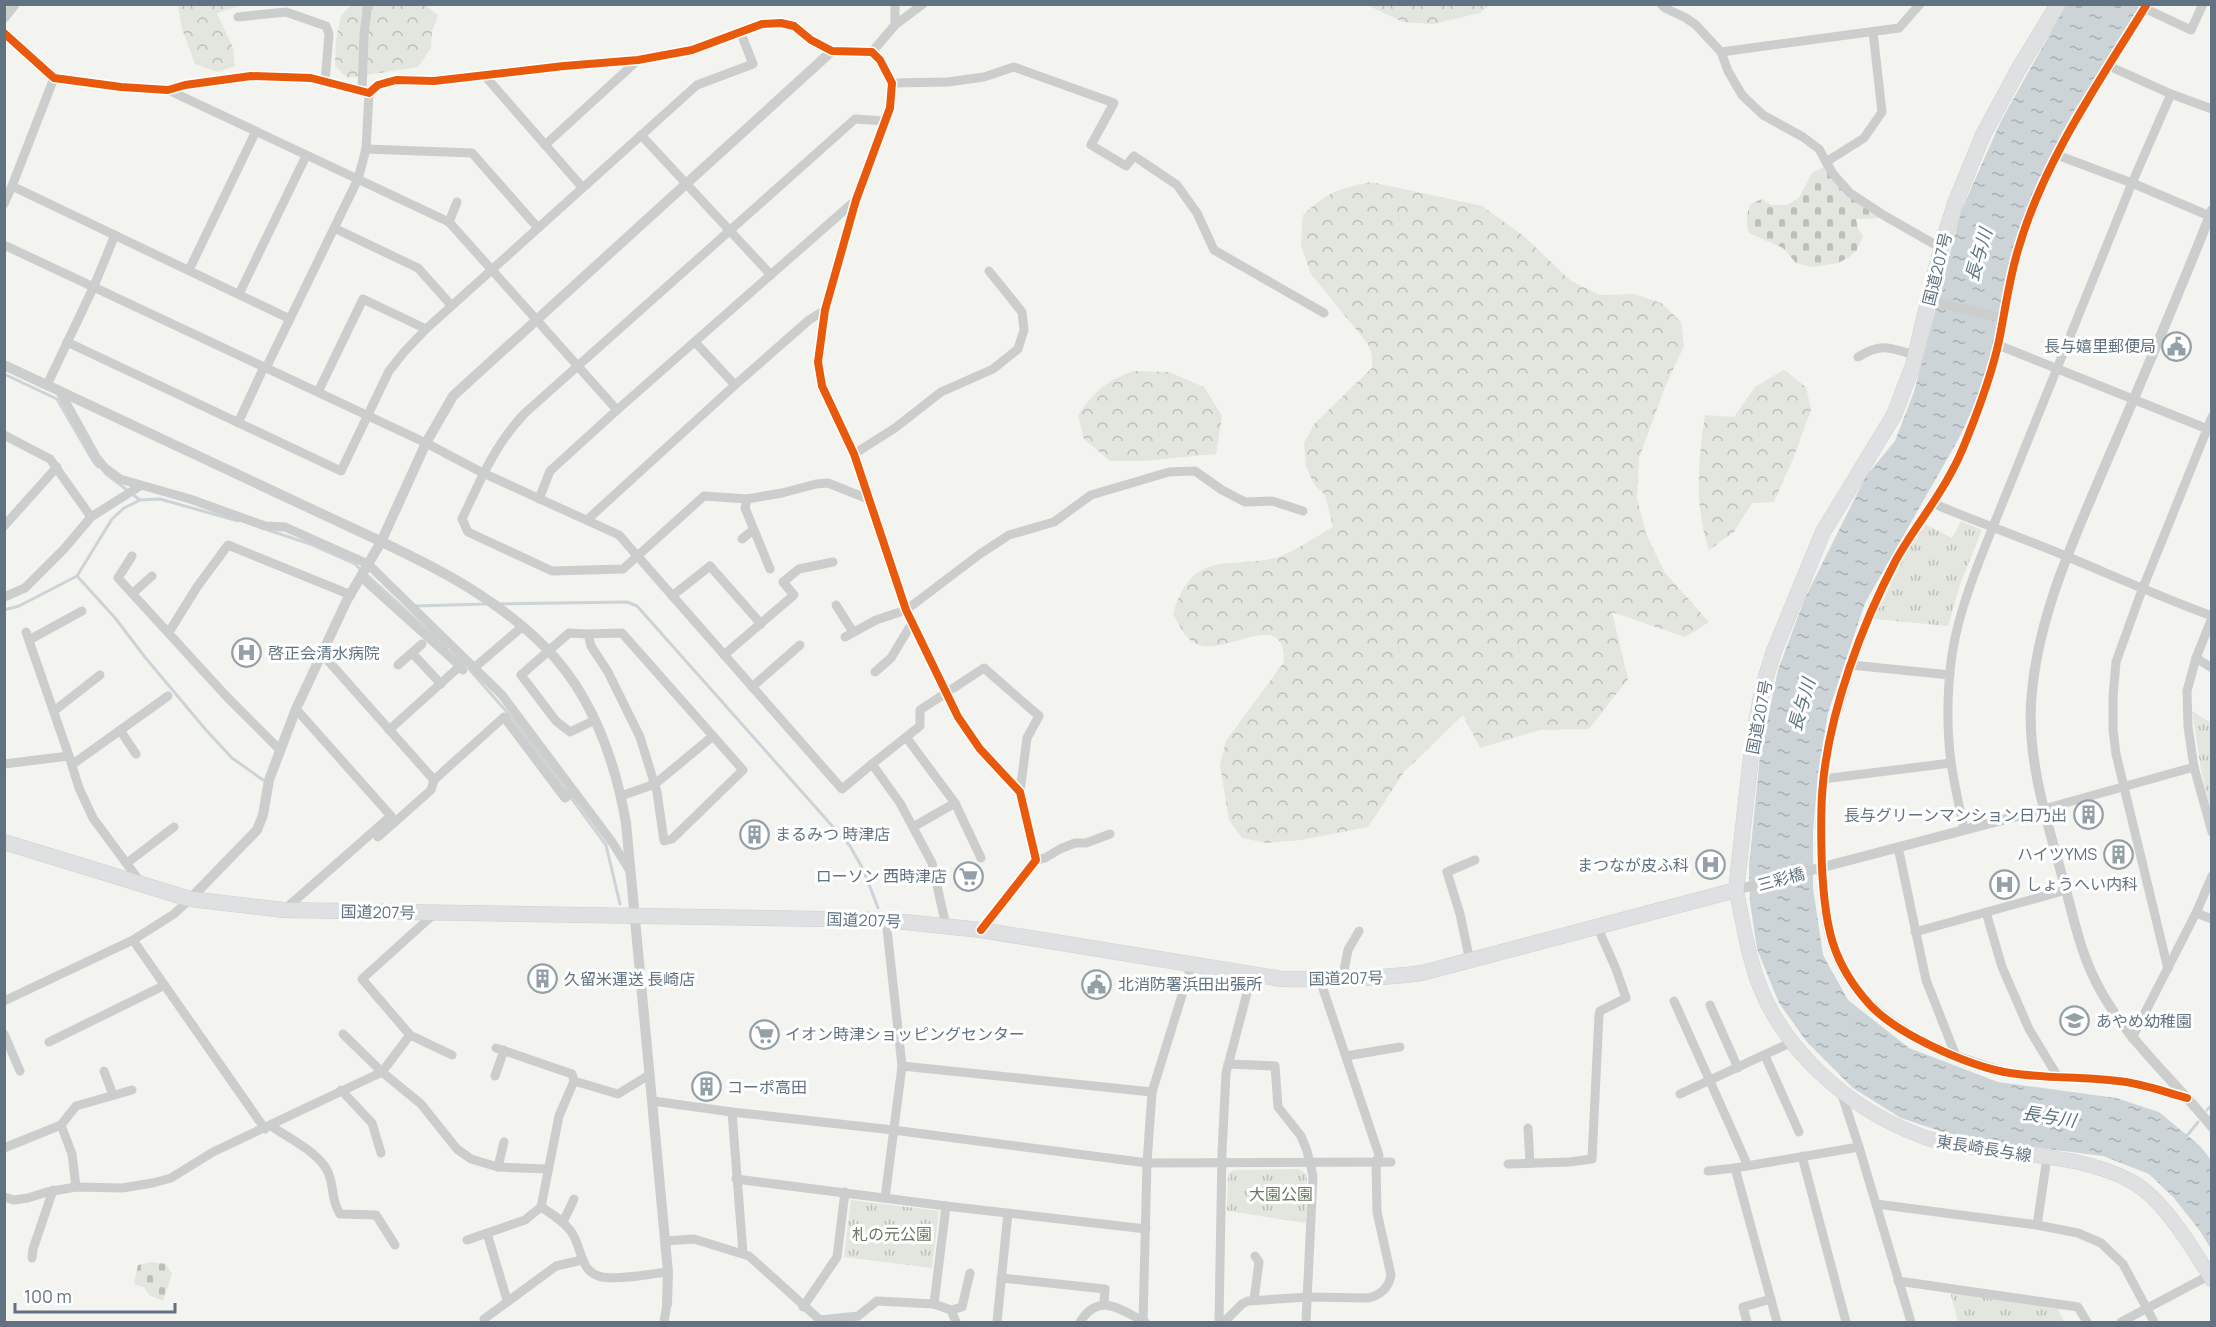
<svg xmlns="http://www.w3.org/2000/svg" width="2216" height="1327" font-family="Manrope,'Noto Sans JP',sans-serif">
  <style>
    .forest { fill: url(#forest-crowns) }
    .cemetery { fill: url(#cemetery-stones) }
    .park { fill: url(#park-tufts) }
    .water { fill: url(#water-ripples) }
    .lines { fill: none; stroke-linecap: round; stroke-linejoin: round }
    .stream { stroke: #ccd4d7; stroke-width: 3 }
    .primary-casing { stroke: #cfd0cf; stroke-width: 15 }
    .trunk-casing { stroke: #d0d1d0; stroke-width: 16 }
    .minor { stroke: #cccdcd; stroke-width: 9 }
    .tertiary { stroke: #cccdcd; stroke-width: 10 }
    .primary { stroke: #dfe0e1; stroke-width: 14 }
    .trunk { stroke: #dfe0e1; stroke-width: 15 }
    .cycleway-casing { stroke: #fff; stroke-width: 11 }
    .cycleway { stroke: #e8590c; stroke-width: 8 }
    .labels { text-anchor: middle; stroke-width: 6; stroke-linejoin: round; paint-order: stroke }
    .street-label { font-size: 16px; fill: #617382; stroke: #fff }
    .poi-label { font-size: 16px; fill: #617382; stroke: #fff; text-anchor: start }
    .park-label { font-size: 16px; fill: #657960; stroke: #fff }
    .water-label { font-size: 18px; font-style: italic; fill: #5c777f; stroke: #fff }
  </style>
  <defs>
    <pattern id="forest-crowns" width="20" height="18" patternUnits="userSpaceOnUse" patternTransform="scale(1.5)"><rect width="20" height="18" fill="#e2e6de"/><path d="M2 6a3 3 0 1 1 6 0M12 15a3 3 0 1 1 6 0" fill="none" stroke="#bbbfb9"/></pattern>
    <pattern id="cemetery-stones" width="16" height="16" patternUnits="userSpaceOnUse" patternTransform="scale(1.5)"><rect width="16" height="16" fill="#e2e6de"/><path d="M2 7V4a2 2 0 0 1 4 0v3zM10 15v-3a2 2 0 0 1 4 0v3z" fill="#bbbfb9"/></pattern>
    <pattern id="park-tufts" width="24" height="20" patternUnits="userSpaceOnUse" patternTransform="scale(1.5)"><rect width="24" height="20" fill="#e2e6de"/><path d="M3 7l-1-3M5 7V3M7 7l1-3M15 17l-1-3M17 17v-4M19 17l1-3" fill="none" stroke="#bbbfb9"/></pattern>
    <pattern id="water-ripples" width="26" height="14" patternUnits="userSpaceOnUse" patternTransform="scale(1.5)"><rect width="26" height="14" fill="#ccd4d7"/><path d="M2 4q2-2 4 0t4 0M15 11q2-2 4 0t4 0" fill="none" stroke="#a9b0b4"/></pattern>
  </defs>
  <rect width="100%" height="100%" fill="#f3f3f0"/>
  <g class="forest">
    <path d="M178,5H243L217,13L233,48L235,66L217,72L195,64L182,29Z"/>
    <path d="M351,5H425L438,15L432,32L431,48L418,67L347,78L335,66L336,39L341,16Z"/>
    <path d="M1367,5H1490L1480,13L1433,24L1403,22Z"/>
    <path d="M1371,182L1482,206L1525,237L1571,281L1600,295L1634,294L1661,303L1681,322L1684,346L1665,387L1639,458L1637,498L1646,534L1665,573L1709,622L1685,637L1612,612L1628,679L1589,729L1540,730L1480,748L1463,715L1404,772L1368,827L1301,840L1267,843L1242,838L1229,820L1220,765L1226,741L1284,662C1285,607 1231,654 1199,645C1187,642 1179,625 1173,614C1193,549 1225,569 1276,558C1290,554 1319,535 1333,527L1325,495L1314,484L1306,466L1304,443L1315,423L1372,368V355L1368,344L1311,274L1301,245L1303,215C1328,192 1338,189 1371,182Z"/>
    <path d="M1784,370L1806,387L1811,410L1793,459L1774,502L1752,503L1734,532L1709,550C1694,506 1698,460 1705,415L1734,417L1755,387Z"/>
    <path d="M1134,371L1169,372L1204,387L1222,416L1216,454L1143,461H1110L1084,439L1078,415C1095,391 1105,381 1134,371Z"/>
  </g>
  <g class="cemetery">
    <path d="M1825,166C1842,194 1854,201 1882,218L1856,219L1858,229L1863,236L1857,250L1851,256L1838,263L1812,267L1796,263L1783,248L1749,233C1746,222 1746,214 1751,204L1762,199L1771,205H1787L1799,198L1812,173Z"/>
    <path d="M152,1262L166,1264L172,1274L163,1301L149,1295L144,1287L134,1284L138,1265Z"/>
  </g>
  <g class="park">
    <path d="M1961,521L1982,530L1961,582L1948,626L1874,619L1899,567L1923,523L1952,538Z"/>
    <path d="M2192,711L2211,723V813L2201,769Z"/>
    <path d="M1299,1169L1307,1175L1306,1223L1227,1211L1228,1174L1233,1170Z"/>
    <path d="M851,1200L939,1211L932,1268L844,1257Z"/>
    <path d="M1952,1292L2058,1309L2064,1322H1958L1951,1295Z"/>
  </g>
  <path class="water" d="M2066,5H2142L2077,105L2051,154L2020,228L2000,309L1993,348L1975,404L1958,440L1865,603L1828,713L1818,773L1813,832V888L1823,955L1848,1000L1909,1048L1998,1082L2116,1098L2159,1112L2200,1146L2211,1160V1249L2200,1231L2174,1198L2149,1174L2103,1156L1961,1138L1901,1118L1853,1088L1807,1042L1779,1003L1757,949L1750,902L1749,866L1760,756L1778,670L1805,598L1866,476L1895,441L1914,392L1961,211L2001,121Z"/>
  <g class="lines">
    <g class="stream">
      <path d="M4,374L57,399L93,461L98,467"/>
      <path d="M105,473L140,500"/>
      <path d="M268,530L310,544L355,564L360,569"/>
      <path d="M365,573L447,648"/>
      <path d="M77,576L116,619L144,656L206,730L232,758L263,780"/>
      <path d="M498,604L627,602L637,606L850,846L864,871L878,908"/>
      <path d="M414,606L485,604"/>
      <path d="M4,610L19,606L77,576L112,519L124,508L140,500L160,499L238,521"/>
      <path d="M469,669L514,720L606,845L620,904"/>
      <path d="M2207,1110L2212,1105"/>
      <path d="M2186,1137L2198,1122"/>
    </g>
    <defs>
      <path id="primary" d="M1736,890C1742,917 1746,944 1754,970C1778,1048 1849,1110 1924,1137C1942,1144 1963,1146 1982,1149C2033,1156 2091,1157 2136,1184C2165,1202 2195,1251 2212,1280"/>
      <path id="trunk" d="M4,842L190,899L284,910L886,920L981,930L1282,979C1329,980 1375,979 1422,973L1736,890L1753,739L1763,686L1774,651L1823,532L1894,415L1913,365L1941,248L1956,201L1983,135L2018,70L2058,4"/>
    </defs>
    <use href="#primary" class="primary-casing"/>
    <use href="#trunk" class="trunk-casing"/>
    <g class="minor">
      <path d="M1661,4L1665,8L1686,18L1696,25L1721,52L1728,71L1742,95L1763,115L1803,137L1819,149L1833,174L1850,193L1885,216L1941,248"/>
      <path d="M2144,8L2191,30L2203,4"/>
      <path d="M238,17L286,12L326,26L329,34L325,82"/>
      <path d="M895,25V4"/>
      <path d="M4,33L54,78L121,87L168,90L185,85L251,76L311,78L369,93L378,85L396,80L434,81L564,66L638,60L692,50L762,24L781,23L794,26L811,40L832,51L872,52L880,60L892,83L890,108L856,200L825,310L818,362L822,386L854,454L906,610L958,717L980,749L1020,792L1036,860L981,930"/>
      <path d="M872,52L895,25L923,4"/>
      <path d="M1721,52L1899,28L1920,4"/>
      <path d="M2109,66L2171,94L2212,109"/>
      <path d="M485,76L582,187"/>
      <path d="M892,83L948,82L984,77L1014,67L1114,103L1091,145L1126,166L1134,156L1177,185L1197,213L1214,250L1324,313"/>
      <path d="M168,90L449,222L617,410"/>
      <path d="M362,91L364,34L368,4"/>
      <path d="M641,135L771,275"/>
      <path d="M545,145L638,60"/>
      <path d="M366,149L472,153L538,228"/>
      <path d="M2057,155L2132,183L2212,217"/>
      <path d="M1826,162L1864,138L1882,112L1873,32"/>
      <path d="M12,186L54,78"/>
      <path d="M4,204L12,186L290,319"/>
      <path d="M449,222L457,202"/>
      <path d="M334,228L418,268L451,305"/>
      <path d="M4,245L426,443L483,473L619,535L842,789L872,764L900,803L932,863L946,926"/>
      <path d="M189,270L256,131"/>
      <path d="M239,294L306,156"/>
      <path d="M1929,301L2003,318"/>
      <path d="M67,342L341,471L389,371L404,352L426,329L697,85L753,64L740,31"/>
      <path d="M695,342L735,385"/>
      <path d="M1998,345L2210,430"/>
      <path d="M1858,357C1882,342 1890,348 1915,355"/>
      <path d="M266,368L358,179L366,149L369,93"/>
      <path d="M47,385L94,286L115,235"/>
      <path d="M59,390L96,457L105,468L120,479L190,499L265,526L285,527L368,564L502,695L612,842L630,871"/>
      <path d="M318,392L363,299L426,329"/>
      <path d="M238,423L264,367"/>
      <path d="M4,435L50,459L91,517L64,549L25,588L4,597"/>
      <path d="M854,454L895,428L941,392L993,369L1018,349L1024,330L1022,312L989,271"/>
      <path d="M539,499L550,471L617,410L856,200"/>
      <path d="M747,499L745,508L770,569"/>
      <path d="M868,499L828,483L816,484L782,493L747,499L704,496L623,569L552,571L468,532L462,519C480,481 495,444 525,413L855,119L885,121"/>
      <path d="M1932,503C1977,522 2023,538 2068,557C2116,577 2163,598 2212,616"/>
      <path d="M91,517L140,486"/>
      <path d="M587,520L735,385L809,320L825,310"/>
      <path d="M4,526L57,467"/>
      <path d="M742,539L753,530"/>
      <path d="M132,556L118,578L227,697L280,750"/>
      <path d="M361,577L460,666"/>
      <path d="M133,593L152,576"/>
      <path d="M672,596L710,566L761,624"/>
      <path d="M836,605L853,632"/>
      <path d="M2212,618L2196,658L2187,691L2188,727L2194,767L2212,832"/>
      <path d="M26,632L69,756"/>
      <path d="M169,632L197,587L228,545L351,595"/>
      <path d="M588,634L622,633L743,770L672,839L664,841L657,792L640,737L608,672L591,646L588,634L569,633L521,675L556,721L570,732L595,720"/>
      <path d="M845,637L876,620L906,610L980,554L1009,535L1054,522L1091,495L1169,472L1195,471L1222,490L1245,502L1272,501L1303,511"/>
      <path d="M29,640L82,611"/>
      <path d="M412,653L441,684"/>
      <path d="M323,655L434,780L504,717L565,798L573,791"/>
      <path d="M724,655L794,595L783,582L799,569L833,562"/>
      <path d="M2196,658L2212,668"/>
      <path d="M398,665L422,644"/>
      <path d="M1851,665L1950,675"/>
      <path d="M474,668L523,626"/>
      <path d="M875,672L891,658L912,623"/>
      <path d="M752,687L800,645"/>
      <path d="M54,711L100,675"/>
      <path d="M120,730L136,754"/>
      <path d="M389,730L460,666L463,670"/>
      <path d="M906,737L955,803L913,827"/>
      <path d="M4,764L69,756L79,788L93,818L141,883"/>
      <path d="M73,764L168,696"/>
      <path d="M872,764L920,726V710L984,668L1039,716L1027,738L1020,792"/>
      <path d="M1823,779L1951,763"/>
      <path d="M621,796L655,784L713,736"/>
      <path d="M955,803L981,858"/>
      <path d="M2044,809L2194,767"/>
      <path d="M1964,830C1960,808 1954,785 1951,762C1946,724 1947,676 1955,638C1963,601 1978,564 1992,529L2132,183L2171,94"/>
      <path d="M378,837L431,790L434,780"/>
      <path d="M1898,847L1926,980L1956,1056"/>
      <path d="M1036,860L1045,858L1060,849L1075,843H1086L1110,834"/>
      <path d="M127,863L174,827"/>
      <path d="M1822,867L1820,823L1823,779L1833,727L1851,665L1870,615L1897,558L1954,469L1974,420L1998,345L2018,250L2041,187L2084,102L2147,4"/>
      <path d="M284,910L391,816L296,709"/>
      <path d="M1986,912L2002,967L2029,1029L2058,1077"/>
      <path d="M435,913L362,979L410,1035L452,1055"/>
      <path d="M2196,913L2212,919"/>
      <path d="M1915,932L2066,890"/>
      <path d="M133,940L265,1129"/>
      <path d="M1470,961L1460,914L1447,872L1475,860"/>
      <path d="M2168,969L2116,754L2113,730V697L2116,662L2142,590L2212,417"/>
      <path d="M1342,980L1348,950L1359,931"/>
      <path d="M4,1001L133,940L174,914L190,899"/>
      <path d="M1674,1001L1748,1166"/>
      <path d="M1710,1005L1738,1068"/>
      <path d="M4,1034L20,1071"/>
      <path d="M343,1034L382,1072L410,1035"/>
      <path d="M2132,1038L2196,913L2212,876"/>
      <path d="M49,1042L163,986"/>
      <path d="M496,1048L572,1074L574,1081"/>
      <path d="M1346,1056L1400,1047"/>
      <path d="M1765,1056L1799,1132"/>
      <path d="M1228,1064L1275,1066L1278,1107L1301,1136L1307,1151L1313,1176L1306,1322"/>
      <path d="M902,1066L1152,1092"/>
      <path d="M104,1071L113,1095"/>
      <path d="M649,1075L618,1094L574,1081L559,1116L541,1207C552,1214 562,1220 570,1230C583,1246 578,1272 602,1277C623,1280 647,1274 668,1272"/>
      <path d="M495,1076L504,1050"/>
      <path d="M341,1090L372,1123L381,1153"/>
      <path d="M1841,1092L1859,1147L1911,1322"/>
      <path d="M1680,1094L1792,1042"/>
      <path d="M653,1101L732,1112L893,1130L1147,1163L1391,1162"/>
      <path d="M732,1112L743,1253"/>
      <path d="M271,1126C290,1139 325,1155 330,1178C334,1191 332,1202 340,1214L376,1215L395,1245"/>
      <path d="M1528,1128L1530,1163"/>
      <path d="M4,1148L61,1125"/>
      <path d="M1802,1156L1846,1322"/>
      <path d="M1508,1164L1569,1162L1592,1159L1599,1015L1600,1011L1626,998L1616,969L1597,926"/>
      <path d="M498,1167L504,1142"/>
      <path d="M1708,1171L1735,1168"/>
      <path d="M736,1179L946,1206L1146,1229"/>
      <path d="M76,1187L72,1154L61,1125L76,1106L132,1090"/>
      <path d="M4,1197L14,1200L28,1198L47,1192L76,1187L122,1188L153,1183L171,1178L213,1152L382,1072L421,1104L457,1149L471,1159L498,1167L548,1169"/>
      <path d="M885,1198L902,1066L886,920"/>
      <path d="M1876,1204L2037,1225L2078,1233L2101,1243L2123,1264L2154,1322"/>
      <path d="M563,1222L574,1199"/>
      <path d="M2037,1225L2047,1158"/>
      <path d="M487,1233L507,1300"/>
      <path d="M467,1240L525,1220L541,1207"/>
      <path d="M665,1241L694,1239L749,1256L820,1320L858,1316L877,1301L934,1304L951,1310L956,1322"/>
      <path d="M32,1258L33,1249L53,1190"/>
      <path d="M1001,1278L1105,1289L1104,1304"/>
      <path d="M1898,1281L2078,1307L2087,1322"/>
      <path d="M1254,1300L1259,1262L1255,1256"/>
      <path d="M934,1304L946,1206"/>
      <path d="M803,1307L837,1257L845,1192"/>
      <path d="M951,1310L962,1307L970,1273"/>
      <path d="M484,1319L556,1266L582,1260"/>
      <path d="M1143,1321L1147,1163L1152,1092L1192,963"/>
      <path d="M664,1322L667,1304"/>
      <path d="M997,1322L1008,1213"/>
      <path d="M1080,1322C1099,1291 1121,1310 1145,1322"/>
      <path d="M1219,1322L1222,1153L1226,1073L1252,974"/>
      <path d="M1224,1322L1242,1304L1248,1301L1308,1297L1368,1298C1381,1295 1389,1287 1391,1275L1377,1212L1376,1162L1379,1155L1320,980"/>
      <path d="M1747,1322L1743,1307L1771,1299"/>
      <path d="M1777,1322L1735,1168L1859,1147"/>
      <path d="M2121,1322L2212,1274"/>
    </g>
    <g class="tertiary">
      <path d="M4,18L15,4"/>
      <path d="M2212,210C2179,294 2143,378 2107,461C2074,539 2036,618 2031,704C2028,761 2046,818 2061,872C2072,909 2078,947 2096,982C2124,1038 2173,1079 2212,1127"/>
      <path d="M4,365C104,412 205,459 305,506C389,546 480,581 546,648C592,695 615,760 626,823L668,1272L667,1304"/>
      <path d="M1822,867C1824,891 1824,916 1831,939C1849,1005 1912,1042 1973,1062C1983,1065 1993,1069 2003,1072C2042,1080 2082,1075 2121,1081C2143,1084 2165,1092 2187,1098"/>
      <path d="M1736,890L2044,809"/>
      <path d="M190,899L257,830L263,815L269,780L296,709L347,600L381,542L426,443L453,396L832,51"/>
    </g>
    <use href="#primary" class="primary"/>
    <use href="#trunk" class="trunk"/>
    <defs>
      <g id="cycleway">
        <path d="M2147,4C2098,84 2044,160 2018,250C2009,280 2005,311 1999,341C1993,368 1983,397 1973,423C1967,438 1961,455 1953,469C1937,501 1913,529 1896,560C1862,624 1830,710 1823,783C1820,812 1821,840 1822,868C1825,925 1831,963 1871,1006C1899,1035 1965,1064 2004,1072C2042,1079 2080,1076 2118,1081C2141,1083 2165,1092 2187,1098"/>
        <path d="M4,33L54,78L121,87L168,90L185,85L251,76L311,78L369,93L378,85L396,80L434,81L564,66L638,60L692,50L762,24L781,23L794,26L811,40L832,51L872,52L880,60L892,83L890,108L856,200L825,310L818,362L822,386L854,454L906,610L958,717L980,749L1020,792L1036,860L981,930"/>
      </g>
    </defs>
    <use href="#cycleway" class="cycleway-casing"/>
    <use href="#cycleway" class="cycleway"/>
  </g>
  <defs>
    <symbol id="civic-ring" viewBox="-11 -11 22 22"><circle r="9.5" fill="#fff" stroke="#94a0a8" stroke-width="1.5"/><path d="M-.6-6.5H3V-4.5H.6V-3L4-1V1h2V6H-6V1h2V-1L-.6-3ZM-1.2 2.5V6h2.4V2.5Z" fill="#94a0a8"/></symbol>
    <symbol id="hospital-ring" viewBox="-11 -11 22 22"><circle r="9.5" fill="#fff" stroke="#94a0a8" stroke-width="1.5"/><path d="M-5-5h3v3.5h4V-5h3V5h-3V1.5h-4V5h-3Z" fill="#94a0a8"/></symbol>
    <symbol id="building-ring" viewBox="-11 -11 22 22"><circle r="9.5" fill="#fff" stroke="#94a0a8" stroke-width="1.5"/><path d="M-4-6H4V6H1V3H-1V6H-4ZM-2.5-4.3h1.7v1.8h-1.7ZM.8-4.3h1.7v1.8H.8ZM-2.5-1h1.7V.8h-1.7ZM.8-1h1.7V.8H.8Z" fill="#94a0a8"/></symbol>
    <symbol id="supermarket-ring" viewBox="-11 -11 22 22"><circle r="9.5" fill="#fff" stroke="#94a0a8" stroke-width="1.5"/><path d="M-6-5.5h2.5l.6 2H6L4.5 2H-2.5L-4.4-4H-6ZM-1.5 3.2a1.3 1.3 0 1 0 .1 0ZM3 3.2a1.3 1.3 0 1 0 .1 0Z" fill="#94a0a8"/></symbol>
    <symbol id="school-ring" viewBox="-11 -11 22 22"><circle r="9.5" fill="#fff" stroke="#94a0a8" stroke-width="1.5"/><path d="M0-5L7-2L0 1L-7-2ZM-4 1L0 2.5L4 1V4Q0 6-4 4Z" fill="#94a0a8"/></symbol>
  </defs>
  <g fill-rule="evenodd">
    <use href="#civic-ring" x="2160" y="330" width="33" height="33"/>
    <use href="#hospital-ring" x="230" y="636" width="33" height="33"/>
    <use href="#building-ring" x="2072" y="798" width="33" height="33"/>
    <use href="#building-ring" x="738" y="818" width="33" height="33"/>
    <use href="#building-ring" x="2102" y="838" width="33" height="33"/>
    <use href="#hospital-ring" x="1694" y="848" width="33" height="33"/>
    <use href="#supermarket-ring" x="952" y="860" width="33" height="33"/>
    <use href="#hospital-ring" x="1988" y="868" width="33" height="33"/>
    <use href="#building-ring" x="526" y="962" width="33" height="33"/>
    <use href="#civic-ring" x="1080" y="968" width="33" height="33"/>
    <use href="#school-ring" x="2058" y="1004" width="33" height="33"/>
    <use href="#supermarket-ring" x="748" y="1018" width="33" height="33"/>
    <use href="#building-ring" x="690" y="1070" width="33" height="33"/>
  </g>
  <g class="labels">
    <g class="street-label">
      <text transform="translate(1937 269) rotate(-76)" y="6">国道207号</text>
      <text transform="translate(1759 717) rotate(-79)" y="6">国道207号</text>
      <text transform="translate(1781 879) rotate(-15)" y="6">三彩橋</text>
      <text transform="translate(378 912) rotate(1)" y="6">国道207号</text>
      <text transform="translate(864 920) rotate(2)" y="6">国道207号</text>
      <text transform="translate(1346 978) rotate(-1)" y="6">国道207号</text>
      <text transform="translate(1984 1148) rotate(9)" y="6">東長崎長与線</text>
    </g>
    <g class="poi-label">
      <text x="2156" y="352" text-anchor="end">長与嬉里郵便局</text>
      <text x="268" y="659">啓正会清水病院</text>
      <text x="2067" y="821" text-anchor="end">長与グリーンマンション日乃出</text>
      <text x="775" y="840">まるみつ 時津店</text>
      <text x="2097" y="860" text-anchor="end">ハイツYMS</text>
      <text x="1689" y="871" text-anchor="end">まつなが皮ふ科</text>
      <text x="947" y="882" text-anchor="end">ローソン 西時津店</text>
      <text x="2026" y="890">しょうへい内科</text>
      <text x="564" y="985">久留米運送 長崎店</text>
      <text x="1118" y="990">北消防署浜田出張所</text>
      <text x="2096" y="1027">あやめ幼稚園</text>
      <text x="785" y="1040">イオン時津ショッピングセンター</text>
      <text x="727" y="1093">コーポ高田</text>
    </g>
    <g class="park-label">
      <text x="1281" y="1200">大園公園</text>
      <text x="892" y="1240">札の元公園</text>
    </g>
    <g class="water-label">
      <text transform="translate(1979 255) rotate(-74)" y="6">長与川</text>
      <text transform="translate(1802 705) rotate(-74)" y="6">長与川</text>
      <text transform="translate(2049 1117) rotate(9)" y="6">長与川</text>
    </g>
  </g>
  <rect width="2216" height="1327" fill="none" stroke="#617382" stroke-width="12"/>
  <path d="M15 1303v9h160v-9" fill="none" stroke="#617382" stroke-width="3"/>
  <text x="24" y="1303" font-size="18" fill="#617382" stroke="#ffffff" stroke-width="4.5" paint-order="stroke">100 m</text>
</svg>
